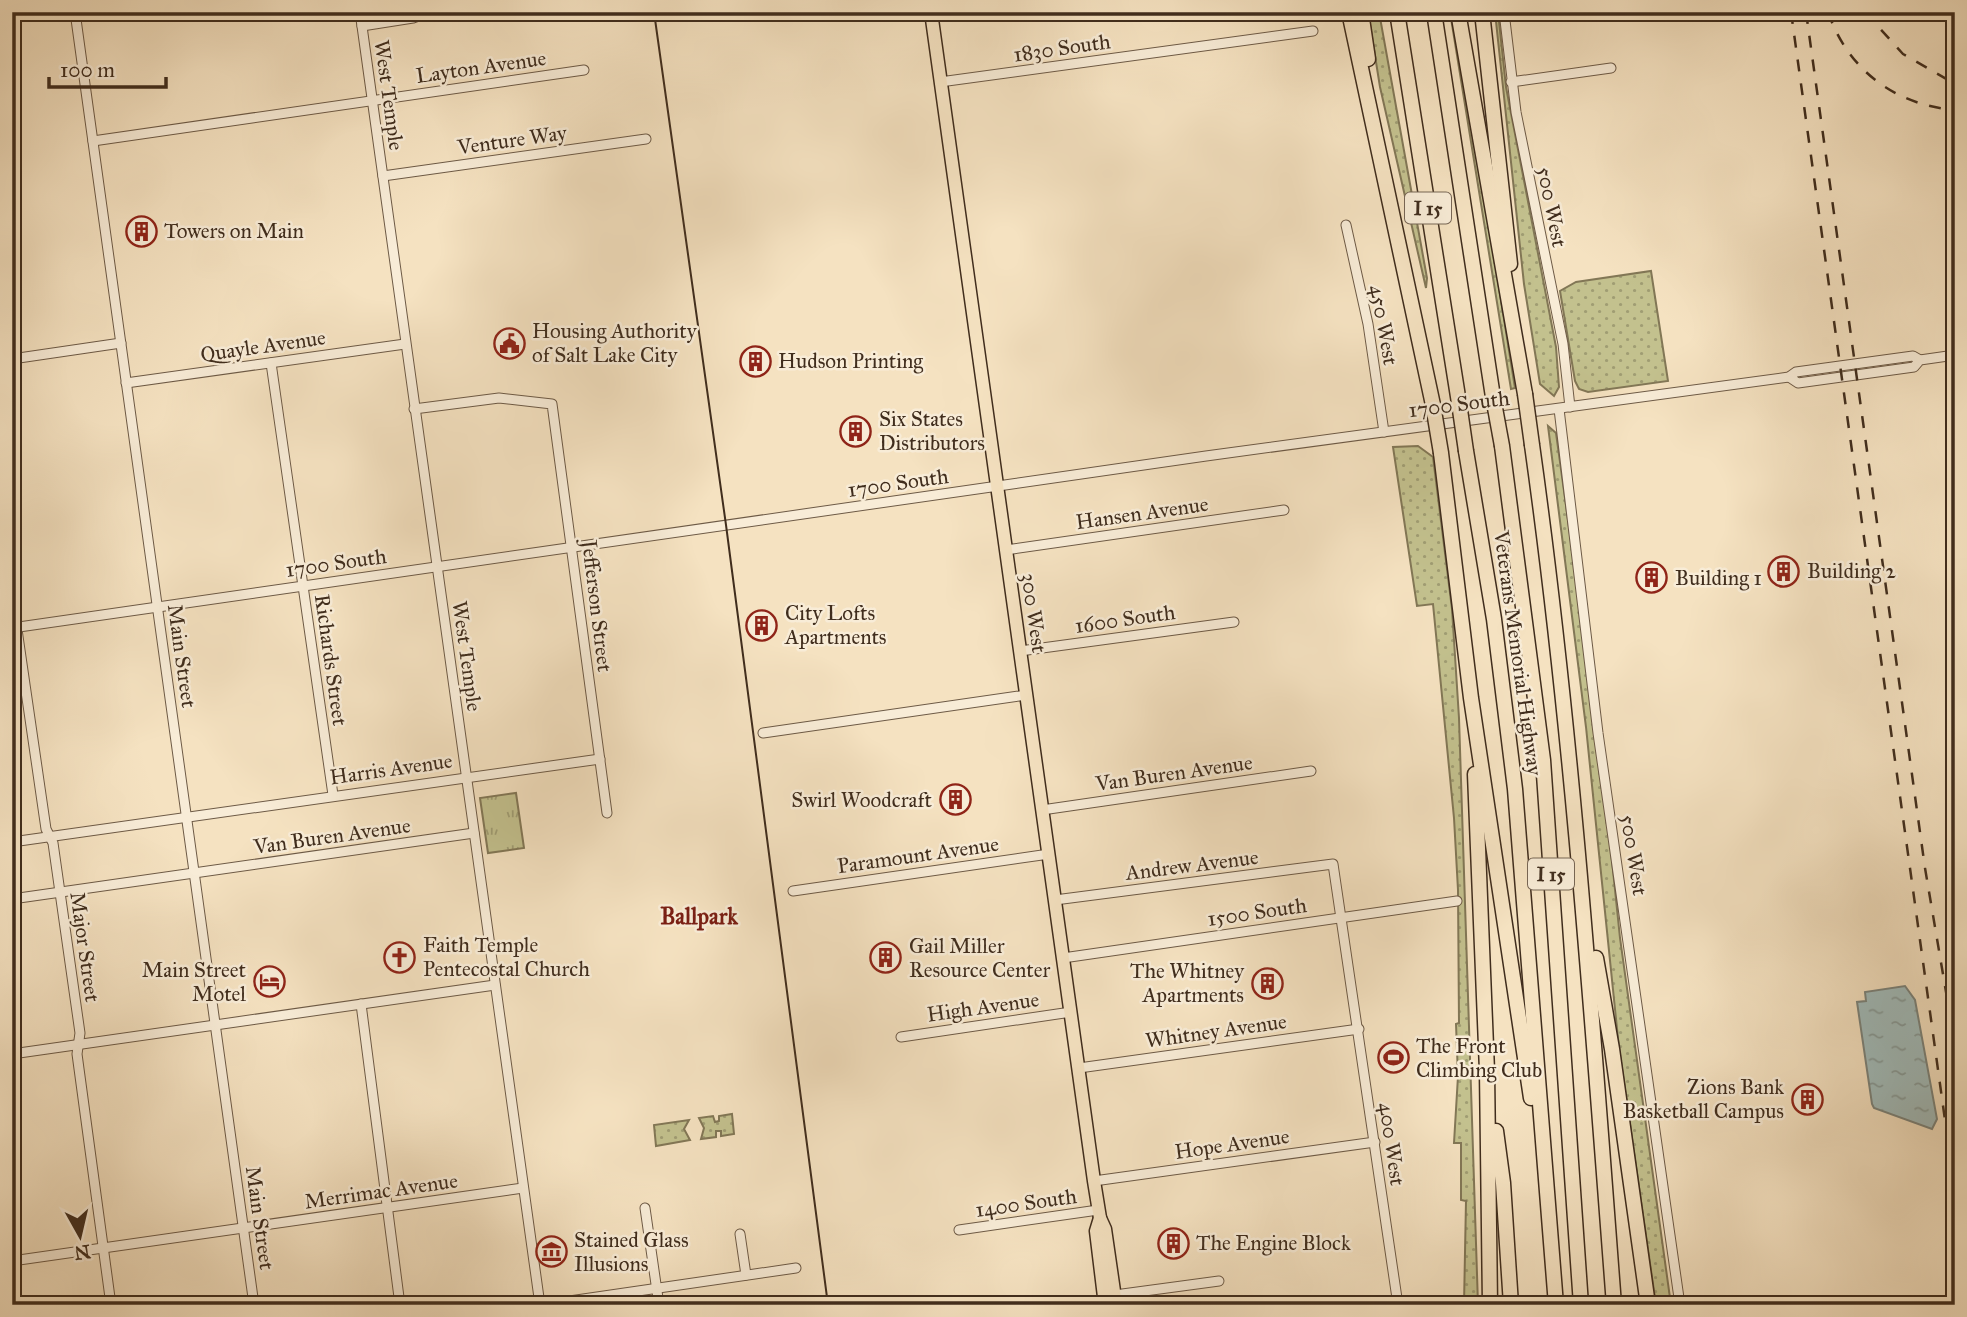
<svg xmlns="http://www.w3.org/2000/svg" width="1967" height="1317" font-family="'IM FELL Great Primer',serif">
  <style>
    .grass { fill: url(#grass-dots); stroke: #827756; stroke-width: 2 }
    .park { fill: url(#park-tufts); stroke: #827756; stroke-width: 2 }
    .water { fill: url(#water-ripples); stroke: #7a837c; stroke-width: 2 }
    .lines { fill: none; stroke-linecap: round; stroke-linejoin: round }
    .minor-casing { stroke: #6d5a46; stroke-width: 11 }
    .major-casing { stroke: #402d1d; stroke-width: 15 }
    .highway-casing { stroke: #402d1d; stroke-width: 17 }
    .minor { stroke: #f8ecd7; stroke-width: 9 }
    .major { stroke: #f5e2c1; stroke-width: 12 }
    .highway { stroke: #f5e2c1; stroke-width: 14 }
    .tram { stroke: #402d1d; stroke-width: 2 }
    .rail { stroke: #402d1d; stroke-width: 2.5; stroke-dasharray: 12 12; stroke-linecap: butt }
    .highway-bridge-casing { stroke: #402d1d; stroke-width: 17; stroke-linecap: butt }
    .highway-bridge { stroke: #f5e2c1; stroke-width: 14 }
    .labels { text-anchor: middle; stroke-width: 5; stroke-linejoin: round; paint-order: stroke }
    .shield { fill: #f8ecd7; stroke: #765; stroke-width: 2 }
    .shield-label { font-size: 19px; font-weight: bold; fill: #402d1d }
    .street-label { font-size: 21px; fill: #402d1d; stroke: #f8ecd7 }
    .poi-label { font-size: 21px; fill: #402d1d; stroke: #f8ecd7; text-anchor: start }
    .neighbourhood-label { font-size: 23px; font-weight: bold; fill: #7a1f14; stroke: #f8ecd7 }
  </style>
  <defs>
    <pattern id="grass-dots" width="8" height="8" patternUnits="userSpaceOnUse" patternTransform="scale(1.75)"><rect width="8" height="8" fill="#c3c18e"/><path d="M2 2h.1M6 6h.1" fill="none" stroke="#a09d73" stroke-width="1.8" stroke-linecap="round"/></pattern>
    <pattern id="park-tufts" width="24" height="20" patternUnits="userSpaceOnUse" patternTransform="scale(1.75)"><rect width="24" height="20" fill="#c3c18e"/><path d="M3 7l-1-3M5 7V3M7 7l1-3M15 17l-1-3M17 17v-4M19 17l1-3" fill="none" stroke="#a09d73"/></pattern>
    <pattern id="water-ripples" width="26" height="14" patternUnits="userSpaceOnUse" patternTransform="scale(1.75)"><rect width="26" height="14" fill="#a0bcbc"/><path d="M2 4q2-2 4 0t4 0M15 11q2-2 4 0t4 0" fill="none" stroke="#849998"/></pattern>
  </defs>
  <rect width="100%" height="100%" fill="#f5e2c1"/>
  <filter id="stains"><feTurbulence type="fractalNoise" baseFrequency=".00286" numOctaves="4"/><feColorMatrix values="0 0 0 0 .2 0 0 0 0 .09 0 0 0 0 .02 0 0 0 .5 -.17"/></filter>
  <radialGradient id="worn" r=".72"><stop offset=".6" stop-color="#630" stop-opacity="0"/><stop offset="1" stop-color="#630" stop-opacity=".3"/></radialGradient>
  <g class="grass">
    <path d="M1368,12H1379L1427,278L1426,288L1380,87Z"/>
    <path d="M1450,12H1455L1515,388L1511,389Z"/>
    <path d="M1495,12H1498L1506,87L1556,347L1559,387L1554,396L1540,384L1524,284Z"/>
    <path d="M1651,271L1668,381L1588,392L1579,389L1575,381L1560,291L1576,282Z"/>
    <path d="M1548,426L1556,433L1603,774L1620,938L1671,1305H1656L1619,1048L1586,727Z"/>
    <path d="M1418,446L1433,457L1452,609L1459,718L1478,1305H1464L1466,1201L1461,1200V1143H1454L1458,1076L1456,1024L1459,1023L1458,890L1454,818L1433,604L1417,606L1393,447Z"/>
    <path d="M732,1114L734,1134L721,1136V1131H716V1137L701,1139L704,1128L699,1118L713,1116L715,1122L719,1121V1116Z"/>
    <path d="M689,1120L684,1129L690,1140L656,1146L654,1125Z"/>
  </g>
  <path class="park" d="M516,793L524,848L488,853L480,798Z"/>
  <path class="water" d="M1905,986L1915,1000L1937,1119L1932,1129L1874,1108L1872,1104L1857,1002L1866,1001L1865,992Z"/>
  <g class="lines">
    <defs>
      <g id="minor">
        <path d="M75,12L254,1305"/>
        <path d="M360,12L540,1305"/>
        <path d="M1504,12L1516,112L1563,344L1570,407"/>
        <path d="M362,26L413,18L429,12"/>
        <path d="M940,82L1313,31"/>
        <path d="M1511,82L1611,68"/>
        <path d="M93,141L584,70"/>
        <path d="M383,176L646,139"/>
        <path d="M1346,225L1368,324L1384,432"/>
        <path d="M12,359L121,343"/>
        <path d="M271,363L333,795"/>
        <path d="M1789,377L1798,383L1914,367L1920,360L1955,355"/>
        <path d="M126,383L405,344"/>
        <path d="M414,409L499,398L552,404L607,813"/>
        <path d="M1559,409L1598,733L1680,1305"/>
        <path d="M1006,550L1284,510"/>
        <path d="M12,595L46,829L53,843L80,1033L77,1054L111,1305"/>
        <path d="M12,628L1206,456L1789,377L1796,372L1913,356L1920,360"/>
        <path d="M1020,651L1234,622"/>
        <path d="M763,733L1026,695"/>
        <path d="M1042,810L1311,771"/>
        <path d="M12,842L600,759"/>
        <path d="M793,891L1049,854"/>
        <path d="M12,899L474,833"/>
        <path d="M1055,900L1333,864L1398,1305"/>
        <path d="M1063,958L1457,901"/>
        <path d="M361,1004L400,1305"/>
        <path d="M901,1037L1071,1012"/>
        <path d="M12,1054L495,985"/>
        <path d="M1079,1068L1359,1029"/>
        <path d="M1094,1181L1375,1142"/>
        <path d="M645,1208L659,1305"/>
        <path d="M959,1230L1098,1210"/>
        <path d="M740,1234L746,1275"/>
        <path d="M12,1261L523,1188"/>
        <path d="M1115,1295L1219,1281"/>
        <path d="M542,1305L796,1268"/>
      </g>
      <g id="major">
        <path d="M931,12L1094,1181L1100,1218L1105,1229L1116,1305"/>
        <path d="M1100,1218L1096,1231L1105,1305"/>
      </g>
      <g id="highway">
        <path d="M1349,12L1433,405"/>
        <path d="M1361,12L1368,59"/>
        <path d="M1397,12L1459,403"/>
        <path d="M1434,12L1493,397"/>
        <path d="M1458,12L1525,394"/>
        <path d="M1482,12L1510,264"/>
        <path d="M1532,445C1572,730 1592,1017 1614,1305"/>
        <path d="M1502,446L1543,760L1581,1305"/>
        <path d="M1466,451L1494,619L1515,789L1556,1305"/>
        <path d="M1441,453L1471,698L1531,1098"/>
        <path d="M1475,774L1487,1071L1490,1305"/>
        <path d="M1596,958L1612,1049L1648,1305"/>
        <path d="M1496,1131L1503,1183L1511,1305"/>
      </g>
    </defs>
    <use href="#minor" class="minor-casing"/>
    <use href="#major" class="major-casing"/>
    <use href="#highway" class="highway-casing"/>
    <use href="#minor" class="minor"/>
    <use href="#major" class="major"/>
    <use href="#highway" class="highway"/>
    <path class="tram" d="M654,12L726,525L828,1305"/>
    <g class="rail">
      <path d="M1791,12L1955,1192"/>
      <path d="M1806,12L1925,868L1955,1045"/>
      <path d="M1828,12C1848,70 1895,105 1955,110"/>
      <path d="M1865,12L1903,54L1955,84"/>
      <path d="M1948,1183L1955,1230"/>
    </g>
    <defs>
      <g id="highway-bridge">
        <path d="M1525,394L1532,445"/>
        <path d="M1493,397L1502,446"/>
        <path d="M1459,403L1466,451"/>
        <path d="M1433,405L1441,453"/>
      </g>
    </defs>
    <use href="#highway-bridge" class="highway-bridge-casing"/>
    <use href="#highway-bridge" class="highway-bridge"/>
  </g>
  <defs>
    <symbol id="building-ring" viewBox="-11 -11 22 22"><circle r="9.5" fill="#f8ecd7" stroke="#8f2418" stroke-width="1.5"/><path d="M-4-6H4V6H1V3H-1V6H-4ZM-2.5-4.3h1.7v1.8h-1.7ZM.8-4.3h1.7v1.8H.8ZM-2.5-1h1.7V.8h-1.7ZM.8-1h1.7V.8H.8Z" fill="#8f2418"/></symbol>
    <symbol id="civic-ring" viewBox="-11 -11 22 22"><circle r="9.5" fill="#f8ecd7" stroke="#8f2418" stroke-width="1.5"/><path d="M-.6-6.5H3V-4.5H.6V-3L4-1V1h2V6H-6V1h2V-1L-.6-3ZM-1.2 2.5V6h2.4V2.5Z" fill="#8f2418"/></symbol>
    <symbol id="church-ring" viewBox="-11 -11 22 22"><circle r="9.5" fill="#f8ecd7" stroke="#8f2418" stroke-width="1.5"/><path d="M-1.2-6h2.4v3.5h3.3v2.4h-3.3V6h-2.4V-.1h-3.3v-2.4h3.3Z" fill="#8f2418"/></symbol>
    <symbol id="hotel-ring" viewBox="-11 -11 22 22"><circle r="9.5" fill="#f8ecd7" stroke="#8f2418" stroke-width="1.5"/><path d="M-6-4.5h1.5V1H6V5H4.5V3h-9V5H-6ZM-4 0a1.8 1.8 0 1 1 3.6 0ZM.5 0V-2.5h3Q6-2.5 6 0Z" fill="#8f2418"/></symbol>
    <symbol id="stadium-ring" viewBox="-11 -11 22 22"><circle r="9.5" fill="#f8ecd7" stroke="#8f2418" stroke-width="1.5"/><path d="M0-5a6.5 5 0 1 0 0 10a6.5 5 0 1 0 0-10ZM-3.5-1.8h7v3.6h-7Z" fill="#8f2418"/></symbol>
    <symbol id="museum-ring" viewBox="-11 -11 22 22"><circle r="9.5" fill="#f8ecd7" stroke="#8f2418" stroke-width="1.5"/><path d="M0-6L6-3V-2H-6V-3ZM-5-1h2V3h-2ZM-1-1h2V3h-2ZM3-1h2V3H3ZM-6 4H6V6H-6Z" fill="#8f2418"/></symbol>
  </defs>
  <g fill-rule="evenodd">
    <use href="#building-ring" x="124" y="214" width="35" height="35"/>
    <use href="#civic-ring" x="492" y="326" width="35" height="35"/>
    <use href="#building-ring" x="738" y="344" width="35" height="35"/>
    <use href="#building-ring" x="838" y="414" width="35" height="35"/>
    <use href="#building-ring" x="1766" y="554" width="35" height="35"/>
    <use href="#building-ring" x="1634" y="560" width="35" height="35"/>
    <use href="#building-ring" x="744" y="608" width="35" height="35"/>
    <use href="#building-ring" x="938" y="782" width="35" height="35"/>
    <use href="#church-ring" x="382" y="940" width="35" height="35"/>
    <use href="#building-ring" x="868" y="940" width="35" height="35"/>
    <use href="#hotel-ring" x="252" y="964" width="35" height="35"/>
    <use href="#building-ring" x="1250" y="966" width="35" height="35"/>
    <use href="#stadium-ring" x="1376" y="1040" width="35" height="35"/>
    <use href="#building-ring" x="1790" y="1082" width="35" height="35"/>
    <use href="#building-ring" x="1156" y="1226" width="35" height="35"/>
    <use href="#museum-ring" x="534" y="1234" width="35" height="35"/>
  </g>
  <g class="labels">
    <g class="shield">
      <rect x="1405" y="192.5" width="46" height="31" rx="5"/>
      <rect x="1528" y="858.5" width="46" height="31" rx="5"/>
    </g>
    <g class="shield-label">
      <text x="1428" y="215">I 15</text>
      <text x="1551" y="881">I 15</text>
    </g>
    <g class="street-label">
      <text transform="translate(1062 48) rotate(-8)" y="7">1830 South</text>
      <text transform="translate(481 67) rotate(-8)" y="7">Layton Avenue</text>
      <text transform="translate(389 95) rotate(82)" y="7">West Temple</text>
      <text transform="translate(512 140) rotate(-8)" y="7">Venture Way</text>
      <text transform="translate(1552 207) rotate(79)" y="7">500 West</text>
      <text transform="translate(1384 325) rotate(80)" y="7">450 West</text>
      <text transform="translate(263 346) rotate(-8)" y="7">Quayle Avenue</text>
      <text transform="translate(1459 404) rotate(-7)" y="7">1700 South</text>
      <text transform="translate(898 483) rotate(-8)" y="7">1700 South</text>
      <text transform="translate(1142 513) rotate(-8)" y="7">Hansen Avenue</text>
      <text transform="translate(336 563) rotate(-8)" y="7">1700 South</text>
      <text transform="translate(597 606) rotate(83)" y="7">Jefferson Street</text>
      <text transform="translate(1034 613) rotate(82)" y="7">300 West</text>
      <text transform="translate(1125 619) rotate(-8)" y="7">1600 South</text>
      <text transform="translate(1518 653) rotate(82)" y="7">Veterans Memorial Highway</text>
      <text transform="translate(182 656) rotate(82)" y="7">Main Street</text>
      <text transform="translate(467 656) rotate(82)" y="7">West Temple</text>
      <text transform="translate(331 660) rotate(82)" y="7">Richards Street</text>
      <text transform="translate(391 769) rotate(-8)" y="7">Harris Avenue</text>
      <text transform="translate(1174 773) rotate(-8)" y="7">Van Buren Avenue</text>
      <text transform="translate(332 836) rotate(-8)" y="7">Van Buren Avenue</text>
      <text transform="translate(918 855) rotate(-8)" y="7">Paramount Avenue</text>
      <text transform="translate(1634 855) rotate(81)" y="7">500 West</text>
      <text transform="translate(1192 865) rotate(-7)" y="7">Andrew Avenue</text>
      <text transform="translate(1257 912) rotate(-8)" y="7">1500 South</text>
      <text transform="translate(85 947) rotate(82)" y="7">Major Street</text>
      <text transform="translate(983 1007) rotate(-8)" y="7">High Avenue</text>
      <text transform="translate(1216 1031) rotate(-8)" y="7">Whitney Avenue</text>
      <text transform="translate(1232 1144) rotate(-8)" y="7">Hope Avenue</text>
      <text transform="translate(1392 1144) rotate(82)" y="7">400 West</text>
      <text transform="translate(381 1191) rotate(-8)" y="7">Merrimac Avenue</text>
      <text transform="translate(1026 1203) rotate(-8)" y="7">1400 South</text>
      <text transform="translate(260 1218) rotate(82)" y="7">Main Street</text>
    </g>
    <g class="poi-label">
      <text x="164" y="238">Towers on Main</text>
      <text x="532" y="338">Housing Authority<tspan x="532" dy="24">of Salt Lake City</tspan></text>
      <text x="778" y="368">Hudson Printing</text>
      <text x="879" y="426">Six States<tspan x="879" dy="24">Distributors</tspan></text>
      <text x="1807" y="578">Building 2</text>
      <text x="1675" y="585">Building 1</text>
      <text x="785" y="620">City Lofts<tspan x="785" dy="24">Apartments</tspan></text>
      <text x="932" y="807" text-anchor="end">Swirl Woodcraft</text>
      <text x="423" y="952">Faith Temple<tspan x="423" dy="24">Pentecostal Church</tspan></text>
      <text x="909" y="953">Gail Miller<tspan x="909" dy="24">Resource Center</tspan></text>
      <text x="246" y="977" text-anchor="end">Main Street<tspan x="246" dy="24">Motel</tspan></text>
      <text x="1244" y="978" text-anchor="end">The Whitney<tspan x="1244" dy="24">Apartments</tspan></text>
      <text x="1416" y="1053">The Front<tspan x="1416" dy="24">Climbing Club</tspan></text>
      <text x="1784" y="1094" text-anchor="end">Zions Bank<tspan x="1784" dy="24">Basketball Campus</tspan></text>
      <text x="574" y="1247">Stained Glass<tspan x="574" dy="24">Illusions</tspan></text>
      <text x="1196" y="1250">The Engine Block</text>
    </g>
    <g class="neighbourhood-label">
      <text x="699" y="924">Ballpark</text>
    </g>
  </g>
  <rect width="1967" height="1317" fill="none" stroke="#f5e2c1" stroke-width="42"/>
  <rect x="14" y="14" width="1939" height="1289" fill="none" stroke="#402d1d" stroke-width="3.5"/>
  <rect x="21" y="21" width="1925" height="1275" fill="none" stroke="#402d1d" stroke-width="2"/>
  <g transform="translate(80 1236) rotate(172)" stroke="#f8ecd7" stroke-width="5" paint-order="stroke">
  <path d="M0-5L12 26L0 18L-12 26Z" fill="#402d1d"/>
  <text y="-10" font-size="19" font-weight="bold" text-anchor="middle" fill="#402d1d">N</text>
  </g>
  <path d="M49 77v10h117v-10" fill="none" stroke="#402d1d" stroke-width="3.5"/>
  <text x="60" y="77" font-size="21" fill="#402d1d" stroke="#f8ecd7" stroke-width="5" paint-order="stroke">100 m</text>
  <rect width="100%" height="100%" filter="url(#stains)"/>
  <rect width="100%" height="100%" fill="url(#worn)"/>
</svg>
